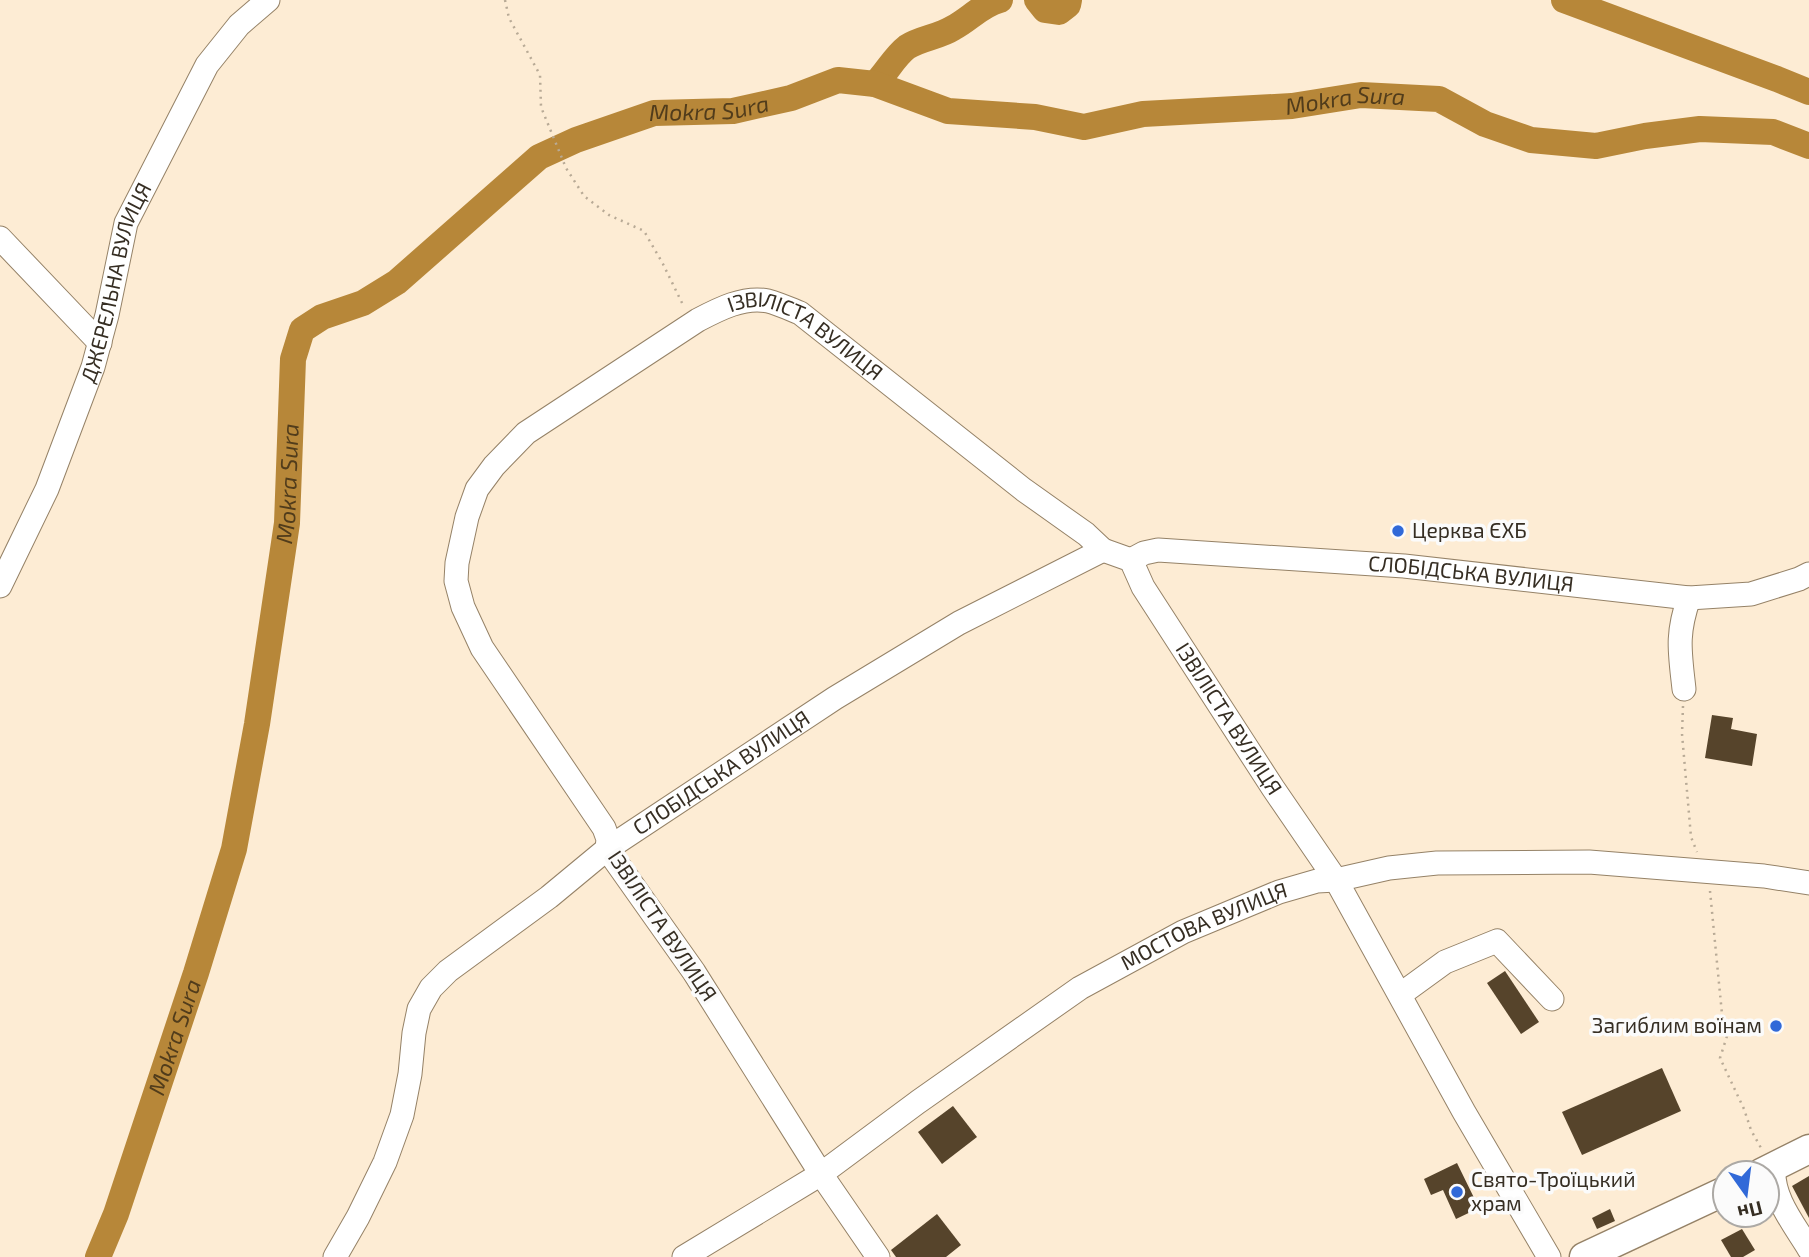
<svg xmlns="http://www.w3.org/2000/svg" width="1809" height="1257" font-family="'Exo 2',sans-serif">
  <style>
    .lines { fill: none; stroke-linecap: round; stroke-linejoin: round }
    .river { stroke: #b78739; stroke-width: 26 }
    .building { fill: #56442b }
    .minor-casing { stroke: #958267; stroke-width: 25 }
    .major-casing { stroke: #958267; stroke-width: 31 }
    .path { stroke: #b8aa96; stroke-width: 2.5; stroke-dasharray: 2 5; stroke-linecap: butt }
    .minor { stroke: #fff; stroke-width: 23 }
    .major { stroke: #fff; stroke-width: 28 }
    .poi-dot { fill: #3169d8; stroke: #fbfbfb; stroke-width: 2.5 }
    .labels { text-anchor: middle; stroke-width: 7; stroke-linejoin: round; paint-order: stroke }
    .street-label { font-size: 21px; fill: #362e23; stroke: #fbfbfb }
    .poi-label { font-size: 21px; fill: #362e23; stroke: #fbfbfb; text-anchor: start }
    .water-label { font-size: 23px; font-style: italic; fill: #513c1b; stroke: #fbfbfb }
  </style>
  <rect width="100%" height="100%" fill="#fdecd4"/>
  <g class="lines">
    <g class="river">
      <path d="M1037,0L1045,10L1059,12L1068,5L1069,0"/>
      <path d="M1564,0L1777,79L1809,92"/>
      <path d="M875,84C887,72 894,57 907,47C921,38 939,37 953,28C970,19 981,5 1000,0"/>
      <path id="s1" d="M98,1257L116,1214L196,973L234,849L257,724L287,523L293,359L302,330L322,317L363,303L397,282L539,157L576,140L654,113L733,111L791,98L838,80L875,84L948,111L1035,117L1084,127L1143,114L1292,106L1361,95L1439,99L1485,124L1531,140L1596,146L1645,136L1700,129L1773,132L1809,146"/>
    </g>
  </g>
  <g class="building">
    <path d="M1712,715L1733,718L1731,729L1757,734L1752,766L1705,758Z"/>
    <path d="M1505,971L1539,1022L1521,1034L1487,983Z"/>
    <path d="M1662,1068L1681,1111L1582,1155L1562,1112Z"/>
    <path d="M953,1106L977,1137L942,1164L918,1132Z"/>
    <path d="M1457,1163L1479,1208L1456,1219L1443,1190L1431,1195L1424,1179Z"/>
    <path d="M1809,1176V1218L1792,1186Z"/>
    <path d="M1610,1209L1615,1221L1597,1229L1592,1218Z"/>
    <path d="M937,1214L961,1245L946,1257H896L891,1250Z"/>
    <path d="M1742,1229L1755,1250L1743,1257H1731L1721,1240Z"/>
  </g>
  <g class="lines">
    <defs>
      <g id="minor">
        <path d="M0,238L100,343"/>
        <path id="s2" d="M1131,560L1144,553L1158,550L1404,566L1689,598L1751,594L1799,579L1809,574"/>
        <path id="s3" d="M0,586L47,489L93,367L107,315L126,223L207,65L239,25L268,0"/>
        <path d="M1684,689C1680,652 1676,635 1689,598"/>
        <path d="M1401,994L1445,962L1497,941L1552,999"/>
        <path d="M1774,1166C1771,1197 1794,1224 1809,1249"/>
        <path id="s4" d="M335,1257L358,1217L385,1162L402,1115L410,1074L414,1033L419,1009L431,988L448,971L549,897L607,849L835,698L959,623L1103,550"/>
        <path id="s5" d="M684,1257L821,1174L918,1102L1080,988L1183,932L1279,892L1317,881L1336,880L1389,868L1437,863L1589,862L1764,876L1809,883"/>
        <path id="s6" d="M878,1257L821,1174L694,972L607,849L608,839L604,828L482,648L463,607L456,581L457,563L467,517L477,489L494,466L526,433L698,320C719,309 744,296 768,301C779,304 790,309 800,313L1024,490L1086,534L1103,550L1131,560L1143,587L1273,788L1336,880L1464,1112L1549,1257"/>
      </g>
      <g id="major">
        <path d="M1761,1173L1809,1149"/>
        <path d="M1584,1257L1725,1191"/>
      </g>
    </defs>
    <use href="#minor" class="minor-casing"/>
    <use href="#major" class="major-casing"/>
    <g class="path">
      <path d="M505,0L509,18L540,75L541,107L566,168L584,196L609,215L644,231L663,264L684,307"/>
      <path d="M1683,706L1682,734L1691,837L1697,852"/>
      <path d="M1710,891L1722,1014L1728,1033L1720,1058L1744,1109L1751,1130L1761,1148"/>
    </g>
    <use href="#minor" class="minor"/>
    <use href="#major" class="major"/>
  </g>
  <g class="poi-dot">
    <circle cx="1398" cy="531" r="7"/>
    <circle cx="1776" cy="1026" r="7"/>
    <circle cx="1457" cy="1192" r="7"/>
  </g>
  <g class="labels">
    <g class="street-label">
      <text dy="7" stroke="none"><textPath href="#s3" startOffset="326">ДЖЕРЕЛЬНА ВУЛИЦЯ</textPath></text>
      <text dy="7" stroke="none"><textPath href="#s6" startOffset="1298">ІЗВІЛІСТА ВУЛИЦЯ</textPath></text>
      <text dy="7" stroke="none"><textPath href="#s2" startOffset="343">СЛОБІДСЬКА ВУЛИЦЯ</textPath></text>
      <text dy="7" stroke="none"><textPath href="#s6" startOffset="1886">ІЗВІЛІСТА ВУЛИЦЯ</textPath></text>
      <text dy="7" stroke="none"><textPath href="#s4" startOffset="651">СЛОБІДСЬКА ВУЛИЦЯ</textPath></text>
      <text transform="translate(662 926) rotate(56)" y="7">ІЗВІЛІСТА ВУЛИЦЯ</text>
      <text dy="7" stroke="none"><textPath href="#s5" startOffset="618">МОСТОВА ВУЛИЦЯ</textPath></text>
    </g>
    <g class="poi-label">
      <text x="1412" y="538">Церква ЄХБ</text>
      <text x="1762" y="1033" text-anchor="end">Загиблим воїнам</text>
      <text x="1471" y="1187">Свято-Троїцький<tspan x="1471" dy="24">храм</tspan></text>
    </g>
    <g class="water-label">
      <text dy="8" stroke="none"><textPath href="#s1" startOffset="2079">Mokra Sura</textPath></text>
      <text dy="8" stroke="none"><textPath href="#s1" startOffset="1430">Mokra Sura</textPath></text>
      <text dy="8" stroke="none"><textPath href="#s1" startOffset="800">Mokra Sura</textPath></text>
      <text dy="8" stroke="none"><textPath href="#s1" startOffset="233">Mokra Sura</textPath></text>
    </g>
  </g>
  <g transform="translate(1746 1194) rotate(166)"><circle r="33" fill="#fbfbfb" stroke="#aca9a5" stroke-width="2"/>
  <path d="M0-5L12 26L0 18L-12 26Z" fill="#3169d8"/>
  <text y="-10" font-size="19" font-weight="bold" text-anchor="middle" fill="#362e23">Пн</text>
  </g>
</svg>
